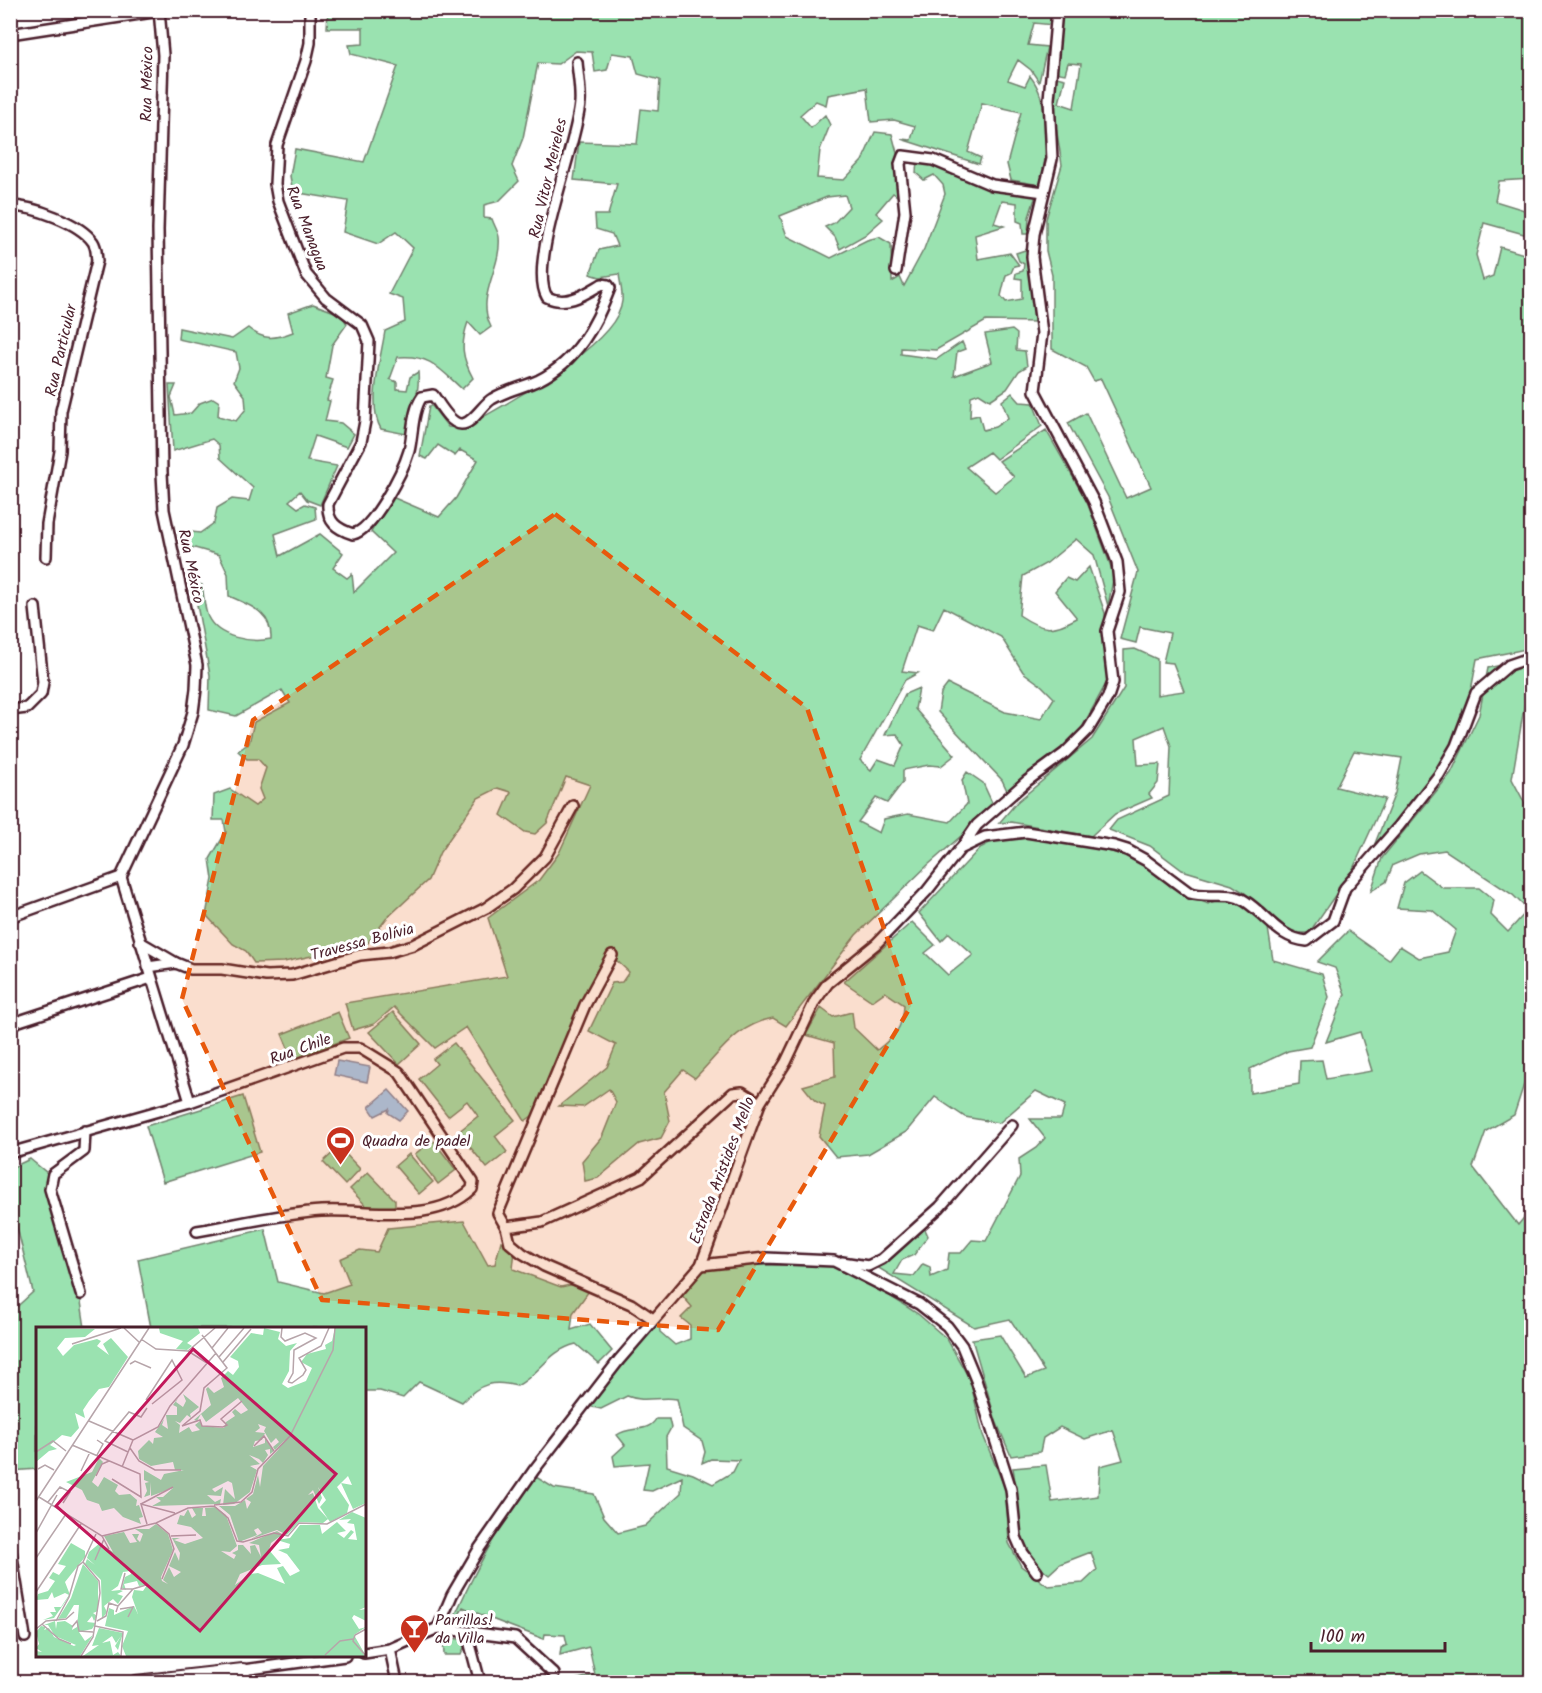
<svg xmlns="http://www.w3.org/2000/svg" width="1542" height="1693" font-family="Kalam,sans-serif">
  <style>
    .green { fill: #9ae2b0; stroke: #72806e; stroke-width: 1.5 }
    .water { fill: #9ecffa; stroke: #7c89a7; stroke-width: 1.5 }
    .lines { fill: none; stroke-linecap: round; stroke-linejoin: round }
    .minor-casing { stroke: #4a1f2b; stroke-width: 14 }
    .tertiary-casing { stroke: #4a1f2b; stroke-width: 16 }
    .minor { stroke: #fff; stroke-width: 9 }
    .tertiary { stroke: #fff; stroke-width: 12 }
    .marked { fill: #e8590c; fill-opacity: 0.2; stroke: #e8590c; stroke-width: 4.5; stroke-dasharray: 12 8; stroke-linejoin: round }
    .labels { text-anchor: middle; stroke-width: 6; stroke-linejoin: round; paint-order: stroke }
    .street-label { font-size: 16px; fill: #4a1f2b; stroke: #fff }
    .poi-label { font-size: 16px; fill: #4a1f2b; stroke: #fff; text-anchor: start }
    .inset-road { fill: none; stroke: #b7a5aa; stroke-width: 1.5 }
    .view { fill: #c2185b; fill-opacity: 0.15; stroke: #c2185b; stroke-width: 3 }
    .inset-edge { fill: none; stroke: #4a1f2b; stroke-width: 3 }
  </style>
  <rect width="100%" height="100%" fill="#fff"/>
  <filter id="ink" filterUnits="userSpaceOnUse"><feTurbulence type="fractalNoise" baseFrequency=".0167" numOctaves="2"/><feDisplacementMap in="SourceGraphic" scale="12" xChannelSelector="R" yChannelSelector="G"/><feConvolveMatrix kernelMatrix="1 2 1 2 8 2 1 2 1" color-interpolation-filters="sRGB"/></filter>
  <g filter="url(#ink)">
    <g class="green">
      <path d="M328,11H1051L1053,25L1034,23L1028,45L1047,47L1039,82L1031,70L1018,60L1008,80L1025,86L1030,76C1051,101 1048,155 1040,185L1011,180L1007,164L1021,112L982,103L968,152L981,158L979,164L901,139L911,140L915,126L894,120L871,122L867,88L828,95L826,105L816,101L800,115L811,128L825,115L830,125L820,150L817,178L844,180L862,161L875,132L892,134L902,171L901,199L893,193L876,213L883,219L865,235L840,249L835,237L825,227L834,223L849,207L845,195L827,197L780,216L787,236L831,258L867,240L879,237L891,244L892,282L900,277L904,286L924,249L945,194L943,185L934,175L924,180L916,173L917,160L987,185L1037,192L1029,217L1028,234H1023L1022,223L1017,221V203L1002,201L994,223L1004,226L975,235L978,259L1010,253L1019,265L1014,266L1011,273L1006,275L1001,296L1006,302L1022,299V279L1015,278L1016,273L1023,271L1024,264L1019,261L1016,253L1028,249L1036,296L1037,322L986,321L936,350L901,348V354L937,359L962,342L965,349L957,352L954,376L992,362L985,334L1012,330L1017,334L1016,350L1025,351L1027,366L1019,371L1007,389L990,400L979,393L971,396L970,417L979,415L983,430L995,427L1008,418L1002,401L1012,393L1020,402L1033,403L1042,426L996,459L989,452L966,467L995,492L1014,477L999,461L1046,430L1087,502L1114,575L1108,606L1094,555L1076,539L1047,563L1023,576L1019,615C1043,631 1052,632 1077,618L1055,591L1066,578L1075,582L1089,567L1105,613L1107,682L1080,731L1010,797L1002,780L938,712L941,693L948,684L1005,712L1041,719L1054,698L1042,686L1023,672L1001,637L944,607L933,630L917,625L902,671L918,673L905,680L860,760L871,770L878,759L895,765L904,745L897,734L885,735L905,694L919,688L915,709L955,755L941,766L929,765L903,770V782L887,803L876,798L858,822L879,833L884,819L908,814L950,822L967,804L962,780L967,772L983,783L994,807L928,865L856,935L786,1026L773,1018C735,1026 721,1052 695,1078L683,1070L664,1092L670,1121L661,1138L639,1144L598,1178L585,1181L582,1161L602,1137L616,1102L609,1089L583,1107L559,1106L607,1067L616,1045L589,1031L612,983L622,982L629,972L616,960L577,1033L566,1068L550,1103L525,1121L466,1027L435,1048L394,1007L374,1024L353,1030L345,1003L507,976L488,918L539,880L559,853L590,785L566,777L547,823L535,834L525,832L501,815L511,792L498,788L478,798L440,852L428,880L386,919L367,944L284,962L254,963L246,951L233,944L206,915L213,879L210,859L226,832L224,820H213L214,795L230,789L255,806L263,799L259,789L266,768L258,759H247L238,751L249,743L254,722L290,703L282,690L236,716L209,710L210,675L193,583L202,585C204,594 204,608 208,617C218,638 251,643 271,639C272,612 251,606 229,596L228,574L219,555L188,546L183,551L181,539L183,531L200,533L214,523L217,508L232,499L249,501L253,488L220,458L219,445L212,439L173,451L169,385H176L171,397L175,415L191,413L200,403L213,398L219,402L218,416L236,421L246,409L245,396L234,381L239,368L236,352L178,339L179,328L232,339L248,328C264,341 275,339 293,332L288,313L313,304C325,309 341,311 347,324L332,345L326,378L333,380L327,400L330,401L325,421L341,423L354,434L347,447L315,436L307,461L337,466L320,505L307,500L300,491L289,501L298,508L305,504L315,507L316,519L275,534L280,556L320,534L343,553L333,568L347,578L352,574L354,592L393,553L371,532L392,497L439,517L456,498L478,460L460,450L455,456L438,445L427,459L420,456L429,406H432L448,427L464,428C501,406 618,346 622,301C623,293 620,283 619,274L600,277L590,274L599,250L617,246L612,234L596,229L595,215H608L617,184L574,180L579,142L637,144L641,109L658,111L660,80L638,74L633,56L612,53L607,70L595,72L592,52L576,51L558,64L538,63L523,138L512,166L519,181L499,201L484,205V218L492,219C494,225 498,231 499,237C502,269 475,296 491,327L480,335L468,322C460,345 462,358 473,378L462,389C440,369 430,354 398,357L390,379L397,382V389L407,390L410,377L418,372C420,390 412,417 406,434L381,429C367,406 381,357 385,331L405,322L403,299L389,294L413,248L396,232L378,244L343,232L348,201L293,192L290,176L295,149L364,162L398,66L351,54L349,45L363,44V28H327Z"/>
      <path d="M1058,11H1531V179L1499,181L1495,201L1531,212V236L1484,223L1476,255L1483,280L1493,276L1500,247L1531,256V648L1477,659L1466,717L1441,770L1370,856L1395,793L1402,758L1354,751L1336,787L1385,799L1352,871L1309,933H1294L1276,923L1245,893L1232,885L1182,870L1150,846L1109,830L1117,820L1169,796L1171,746L1164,726L1136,738L1138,765L1160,764L1158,783L1149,794L1152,798L1115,814L1091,836L1011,822L999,823L1017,802L1092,739L1124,688V650L1135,649L1157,659V695L1184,691L1173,663L1163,662L1170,633L1140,627L1136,643L1120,639L1138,572L1108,497L1068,423L1086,413L1126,498L1151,487L1101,379L1094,381L1086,367L1052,349V275L1046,251V219L1062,165L1048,75L1065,79L1059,103L1074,108L1081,64L1068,63L1065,74L1049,71Z"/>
      <path d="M1531,659V685L1527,690L1512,779L1531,815V1063L1514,1115L1486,1131L1473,1167L1518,1225L1531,1209V1682H566L595,1675L589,1647L560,1655L561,1647L567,1644L565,1635L545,1634L544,1639C517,1629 490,1619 463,1607L458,1617L477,1622L475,1627L453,1620C475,1570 501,1519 536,1477L554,1488L594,1494L604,1517L618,1533L645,1526L681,1493L682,1477L652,1491L643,1490L649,1463L615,1466L613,1456L625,1445L617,1435C630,1426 648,1433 656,1419H669L671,1428L666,1437L667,1466L693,1474L713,1484L733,1472L739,1460L711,1459L702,1463L705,1452L702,1441L683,1428L677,1399C659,1396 644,1403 627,1396L601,1409L588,1406L659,1323L660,1332L675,1345L690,1339V1325L681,1318L692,1307L680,1293L704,1269L739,1265H831L873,1285L918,1314L947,1339L970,1380L983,1435L1006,1491L1009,1543L1021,1566L1048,1586L1083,1583L1097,1570L1091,1552L1060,1564L1049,1574C1042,1568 1032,1563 1027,1556C1015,1538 1018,1493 1013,1468L1046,1465L1052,1502L1098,1496L1100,1466L1123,1460L1113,1430L1085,1439L1060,1427L1043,1438L1040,1452L1011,1456L996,1421L972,1339L1000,1335L1026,1378L1044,1371L1010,1319L974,1327L877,1267L924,1227L928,1236L914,1255L902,1260L894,1274L914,1276L923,1264L930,1267L931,1277L947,1270L949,1253H961L972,1240L986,1241L1020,1176L1019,1159L1036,1148L1045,1138L1030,1119H1061L1065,1105L1036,1091L999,1123L965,1117L935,1097L906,1132L868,1154L836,1157L819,1136L825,1106L815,1101L803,1086L835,1077L834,1043L806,1035L821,1008L833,1017L852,1012L854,1028L877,1050C895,1036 903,1028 904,1005L885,992L872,1001L844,982L912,922L935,945L925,953L948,975L973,955L949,933L941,941L919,913L980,848L1010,832L1086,844L1144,862L1171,887L1208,904L1230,896L1239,899L1268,928L1273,960L1322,974L1329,997L1310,1047L1288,1051L1250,1069V1093L1299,1084L1300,1061L1322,1060L1326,1079L1372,1071L1360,1032L1326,1042L1345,994L1335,968L1317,962L1348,931L1389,960L1400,946L1419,958L1448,952L1456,930L1432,910L1397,908L1404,883L1420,871L1443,888H1479L1494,900L1491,915L1508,932L1528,910L1513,895L1445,850L1419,854L1393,865L1386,882L1371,891L1382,858L1451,773L1479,715L1488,668Z"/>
      <path d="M338,1012L349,1038L293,1060L282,1034Z"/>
      <path d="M393,1012L421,1044L399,1064L369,1032Z"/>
      <path d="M454,1043L515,1120L495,1136L507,1152L487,1168L458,1132L478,1116L467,1101L448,1116L419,1079L437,1064L433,1059Z"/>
      <path d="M243,1096L260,1152L163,1182L146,1126Z"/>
      <path d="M433,1140L456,1170L438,1184L415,1154Z"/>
      <path d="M339,1147L360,1169L345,1185L323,1162Z"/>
      <path d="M409,1154L433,1182L419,1194L395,1166Z"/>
      <path d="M30,1159L47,1173L50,1210L80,1295L85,1328H38L37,1469L11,1471L10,1313L33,1292L10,1199L11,1168Z"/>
      <path d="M368,1172L395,1200V1206L373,1213L350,1189Z"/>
      <path d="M464,1221L488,1265L495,1264L501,1241L515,1250L513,1269L561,1287L579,1283L589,1291L573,1313L571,1330L590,1324L612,1351L599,1364L576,1344C548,1351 542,1372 517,1386C493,1380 480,1383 462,1402L419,1382L403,1398L380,1391H365L364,1328H151L138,1259L265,1229L278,1282L324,1293L350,1284L340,1259L360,1250L377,1252L388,1228Z"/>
      <path d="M443,1637L467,1640L461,1655H444Z"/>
    </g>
    <g class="water">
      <path d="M337,1061L370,1067L367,1082L334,1075Z"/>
      <path d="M389,1090L408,1111L399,1120L388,1113L389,1109L375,1116L369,1107Z"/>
    </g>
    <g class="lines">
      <defs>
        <g id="minor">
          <path d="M159,10L163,55L158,230L162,473L164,510L197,665L196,689L193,712L183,745L121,877L190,1102"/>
          <path d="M310,10V43L306,61L277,145L275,184L278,201L306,274L326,298L362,325L369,341L365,421L361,442L328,504C327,522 337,529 353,534C373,530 403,471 409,451C413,435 412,411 422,397L433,395C439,403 450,424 461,424C472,425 483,404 492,399C507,390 524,387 539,380C577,361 596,325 610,288L608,285L602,284C585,294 567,307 547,297C527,264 577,146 580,103C581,90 578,75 577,62"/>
          <path d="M10,34L159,11"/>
          <path d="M10,206C33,206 80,223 93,242C97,248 96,254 97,261L61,411L60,451L47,524L46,557"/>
          <path d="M896,271L905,212L900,164L903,156L933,160L992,185L1044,192"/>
          <path d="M10,710L27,708L41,694L43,682L35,607"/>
          <path d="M962,847L977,825L1027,781L1065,753L1088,730L1108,697L1113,682L1107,631L1120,592L1117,562L1094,502L1035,391L1042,333L1032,257L1034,234L1052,159L1049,99L1057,10"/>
          <path d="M10,917L121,877"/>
          <path d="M140,942L176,963L191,969H222L266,976L292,975L360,955L389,952L413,945L486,908L513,889L545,857L573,806"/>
          <path d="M148,967L176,963"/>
          <path d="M10,1024L151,978"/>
          <path d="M10,1153L190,1102L343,1048H360L399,1072L473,1182L472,1189C433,1226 369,1208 321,1211C280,1214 238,1224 197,1231"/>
          <path d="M506,1227L498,1213L585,1005L612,955"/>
          <path d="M842,1262L868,1266L882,1259L940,1207L1012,1125"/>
          <path d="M701,1265L766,1258L834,1261L919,1304L947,1326L962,1346L976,1380L1011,1489L1016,1537L1023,1553L1037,1572"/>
          <path d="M81,1294L50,1189L53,1174L84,1151L85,1131"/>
          <path d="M653,1319L631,1304L544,1266L522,1253L510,1243L506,1227L542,1222L641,1177L733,1093L742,1092L760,1103"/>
          <path d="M10,1545L25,1637"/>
          <path d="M438,1628L452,1595L479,1549L534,1470L619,1360L701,1265L760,1103L786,1062L815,1001L828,983L876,944L927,891L960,849L985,837L1026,832L1114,846L1127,850L1147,861L1190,893C1209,899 1228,890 1245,901C1267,915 1278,938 1307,941L1333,921L1345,888L1399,826L1439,775L1456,746L1476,693L1509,665L1532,657"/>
          <path d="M467,1633L480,1682"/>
          <path d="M390,1649L397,1682"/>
          <path d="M364,1653L390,1649L438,1628L515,1638L554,1674"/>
          <path d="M243,1670L345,1656"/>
        </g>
        <path id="tertiary" d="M136,1682L243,1670L245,1682"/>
      </defs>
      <use href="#minor" class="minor-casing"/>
      <use href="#tertiary" class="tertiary-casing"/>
      <use href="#minor" class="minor"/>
      <use href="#tertiary" class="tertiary"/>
    </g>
  </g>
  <path class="marked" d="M555,514L807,708L911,1006L718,1330L322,1300L182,999L253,720Z"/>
  <defs>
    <symbol id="stadium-pin" viewBox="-11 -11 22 30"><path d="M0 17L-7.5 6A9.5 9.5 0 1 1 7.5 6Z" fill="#c8321e" stroke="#fff"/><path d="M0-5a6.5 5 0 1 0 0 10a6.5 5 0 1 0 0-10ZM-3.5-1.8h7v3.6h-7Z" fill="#fff"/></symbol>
    <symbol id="bar-pin" viewBox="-11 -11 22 30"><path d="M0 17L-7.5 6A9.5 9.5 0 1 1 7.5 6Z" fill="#c8321e" stroke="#fff"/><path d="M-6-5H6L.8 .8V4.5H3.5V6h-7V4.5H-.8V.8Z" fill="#fff"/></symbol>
  </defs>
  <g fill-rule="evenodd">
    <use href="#stadium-pin" x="324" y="1124" width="33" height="45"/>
    <use href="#bar-pin" x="398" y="1612" width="33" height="45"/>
  </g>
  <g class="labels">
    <g class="street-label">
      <text transform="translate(146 84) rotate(-89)" y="6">Rua México</text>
      <text transform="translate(547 178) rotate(-77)" y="6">Rua Vitor Meireles</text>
      <text transform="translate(308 228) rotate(69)" y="6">Rua Managua</text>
      <text transform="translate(60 350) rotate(-77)" y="6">Rua Particular</text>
      <text transform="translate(192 566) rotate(78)" y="6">Rua México</text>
      <text transform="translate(362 941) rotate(-15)" y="6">Travessa Bolívia</text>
      <text transform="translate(300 1048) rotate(-20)" y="6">Rua Chile</text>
      <text transform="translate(721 1170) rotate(-69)" y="6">Estrada Aristides Mello</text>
    </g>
    <g class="poi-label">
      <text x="362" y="1146">Quadra de padel</text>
      <text x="435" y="1625">Parrillas!<tspan x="435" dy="18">da Villa</tspan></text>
    </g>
  </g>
  <g transform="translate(36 1327)">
    <rect width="330" height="330" fill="#fff"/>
    <path d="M0,1L59,2L49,10L29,11L21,21L27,29L38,18L61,12L65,14L61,19L73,28L67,17L75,11L92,30L73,60L63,62L53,74L47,83L49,91L39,86L43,101L35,110L26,108L14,118L21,122L13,124L0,135ZM123,1H162L164,6L151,16L156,19L151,23L140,22L147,14L124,6ZM228,1L244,5L242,12L250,19L261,16L254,24L253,44L246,57L252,61L270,54L276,41L265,35L271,27L290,22L289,18L296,14L299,1H330V176L317,182L305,156L316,158L312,149L301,160L313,178L311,186L294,195L284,180L290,173L282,160L286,171L283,177L277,163L272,168L277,166L282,181L292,192L287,196L263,195L251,208L241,203L215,212L226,206L222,201L218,203L221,208L203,215L194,188L183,179H199L209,173L211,182L215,175L210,172L217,167L222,148L224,160L227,139L242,123L249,113L239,123L237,120L243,115L240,111L235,116L228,104L230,100L222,97L224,101L219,105L229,106L226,113L219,114L217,120L229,116V111L238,124L234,127V122L229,123L232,128L227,136L223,132L213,128L224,137L214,139L221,143L214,165L198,177L187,178L189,162L199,172L196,156L192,154L176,162L179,165L187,160L185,169L171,168L179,175L185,172L184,177L116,179L125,174L120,170H127L137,161L115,169V155L114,168L108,170L111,164L109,156L113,155L108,153V143L125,153L128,147L148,143H139L137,135L115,139L103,132L102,124L113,113L117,117L118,111L127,110L119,105L128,92L126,98L132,102L130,88H141V80L137,78L142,71L140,75L147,80L150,74L147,67L163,80L154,87L155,91L151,88L144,96L139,94L144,98L143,106L153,100L156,105L164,103L159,98L164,94L166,99L188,101L190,95L199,89L196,85L199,82L205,87L212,83L202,71L170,95L165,87L161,94L158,93L175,78L170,62L172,60L178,66L188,60L185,51L192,44L197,48L203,40L202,34L194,30L215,6L227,8ZM63,131L67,135L56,155L62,160L68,150L82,158L79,164L83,168L94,167L101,173L100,179L103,178L107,190L103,191L105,197L87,190L78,181L66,184L63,177L51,173L46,163L30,155L56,145ZM180,180L190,188L201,219L194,225L185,224L198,232L200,228L196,226L202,223V218H207L215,227L214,219L219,218L225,230L223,218L213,216L241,204L249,209L243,210L235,216L233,223L245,237L226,238L204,247L199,258L214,247L222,246L249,257L241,241L247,239L254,249L264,244L251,227L242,223L253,221L254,217L241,213L254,211L264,198H284L286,207L301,195L310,204L301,206L308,211L315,203L318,205L312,212L321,213L318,197L311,196L315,192L303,193L316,185L330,191V280L323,283L330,282V294L318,288L316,291L323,302L330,300L318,308L330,329H90L86,319L92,304L69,299L73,281L78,283V288L98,279L102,287L96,270L98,263L107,264L111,258L103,259L101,254L88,257L90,263L86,261L89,250L95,247L94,244L87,245L82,259L75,264L84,263L87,264L81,267L87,269L82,277L77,272L68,279L71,285L66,292L65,253L49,237L51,232L59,238L51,231L53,225L64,216L77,225L68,209L88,205L94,216L101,215L96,207H103L101,212L107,218L104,215L107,207L99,202H113L120,197L132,207L137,223L125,250L126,254L132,257L127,253L133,240L138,250L145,245L133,239L139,225L143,234L144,226L136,211H144L138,213L149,217L167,211L155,200L141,197L144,188L148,189L152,182L156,191L160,188L156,181H167L166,189H170L169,181ZM35,216L49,224V230L29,255L34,268L18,291L7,293L17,289L14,285H20L18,280H25L33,268L29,266L18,271L16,265L12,272L0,273L2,267L12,264L19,254L13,251L17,245L23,248L30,239L22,237ZM47,237L62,254V284L57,286L61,289L58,294L56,289L51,295L60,296L56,302L43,305L49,314L57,308L44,329H0V324L6,325L0,321L3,317L0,305L5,299L10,300L8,303L13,301L18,310L38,319L40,318L19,309L12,298H8L19,294L20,302L21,295L29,294L37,299L36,303L41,300L43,278H38L30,291L22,292L35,271ZM63,301L87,306L82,323L79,319L85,309L80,316L76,309L66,316L74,314L77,328L82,325L85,329H47L63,318L56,319Z" fill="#9ae2b0"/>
    <path class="inset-road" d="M88,1L103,15M246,1L245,10L249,14L269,6L280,11L258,23L257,46L252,55M105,12L120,22L152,24L171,36M36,17L85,1M176,21L192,1M152,24L179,1M183,30L208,1M187,35L215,2M94,37L99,34L115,41M252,55L256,56L267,48L270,43L263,31L285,19L293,1M110,73L136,33L146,53L116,77M53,94L97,113M146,99L164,84L168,61L191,41L166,8M146,99L164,93L166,99L187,100L191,98L185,92L206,74M36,118L104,147L105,170L76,152M218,119L228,109L238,124M94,121L103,134L119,143H145M0,125L17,114L30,124M92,125L69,114L93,85L105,90L111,81M61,128L67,117L61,113M86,140L97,113L122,100L134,79L180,26M2,142L9,138L18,143M45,144L54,125M60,149L66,137L73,134M3,170L66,209L73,222M0,174L113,1M12,175L24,160L34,165L27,176M105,177L137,160M178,178L205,175L216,165L222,142L254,109L297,23L299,1M120,196L133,207L138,222L126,252M111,197L105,177L139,186M0,206L21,168M66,209L120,196L152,181L178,179L192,191L201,214L207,215L238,206L252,209L263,196L291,197L330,177M135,209L160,208M0,231L30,187M59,233L68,212M47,235L60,207M89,246L85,262H97M0,265L45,197M82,279L97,262L110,258M84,282L97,280L92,290M20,294L33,270L42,239L47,235M61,294L70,289L73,276L82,279L80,285M6,297L23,312L35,317M59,299L87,305L85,329M36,300L41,294L43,304L57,305M0,302L10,294L30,292L38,285M330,302L319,308L317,314L330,329M289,328L304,314L317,312M45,329L57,310L64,266L63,254L47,235"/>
    <path class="view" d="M157,22L300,147L164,304L20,179Z"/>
    <rect width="330" height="330" class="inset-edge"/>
  </g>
  <rect width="1542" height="1693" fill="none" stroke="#fff" stroke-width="36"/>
  <rect x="18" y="18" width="1506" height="1657" fill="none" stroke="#4a1f2b" stroke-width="2" filter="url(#ink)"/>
  <path d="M1311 1642v9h134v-9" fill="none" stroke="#4a1f2b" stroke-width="3"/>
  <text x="1320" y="1642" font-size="18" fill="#4a1f2b" stroke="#ffffff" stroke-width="4.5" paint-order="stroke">100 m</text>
</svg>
